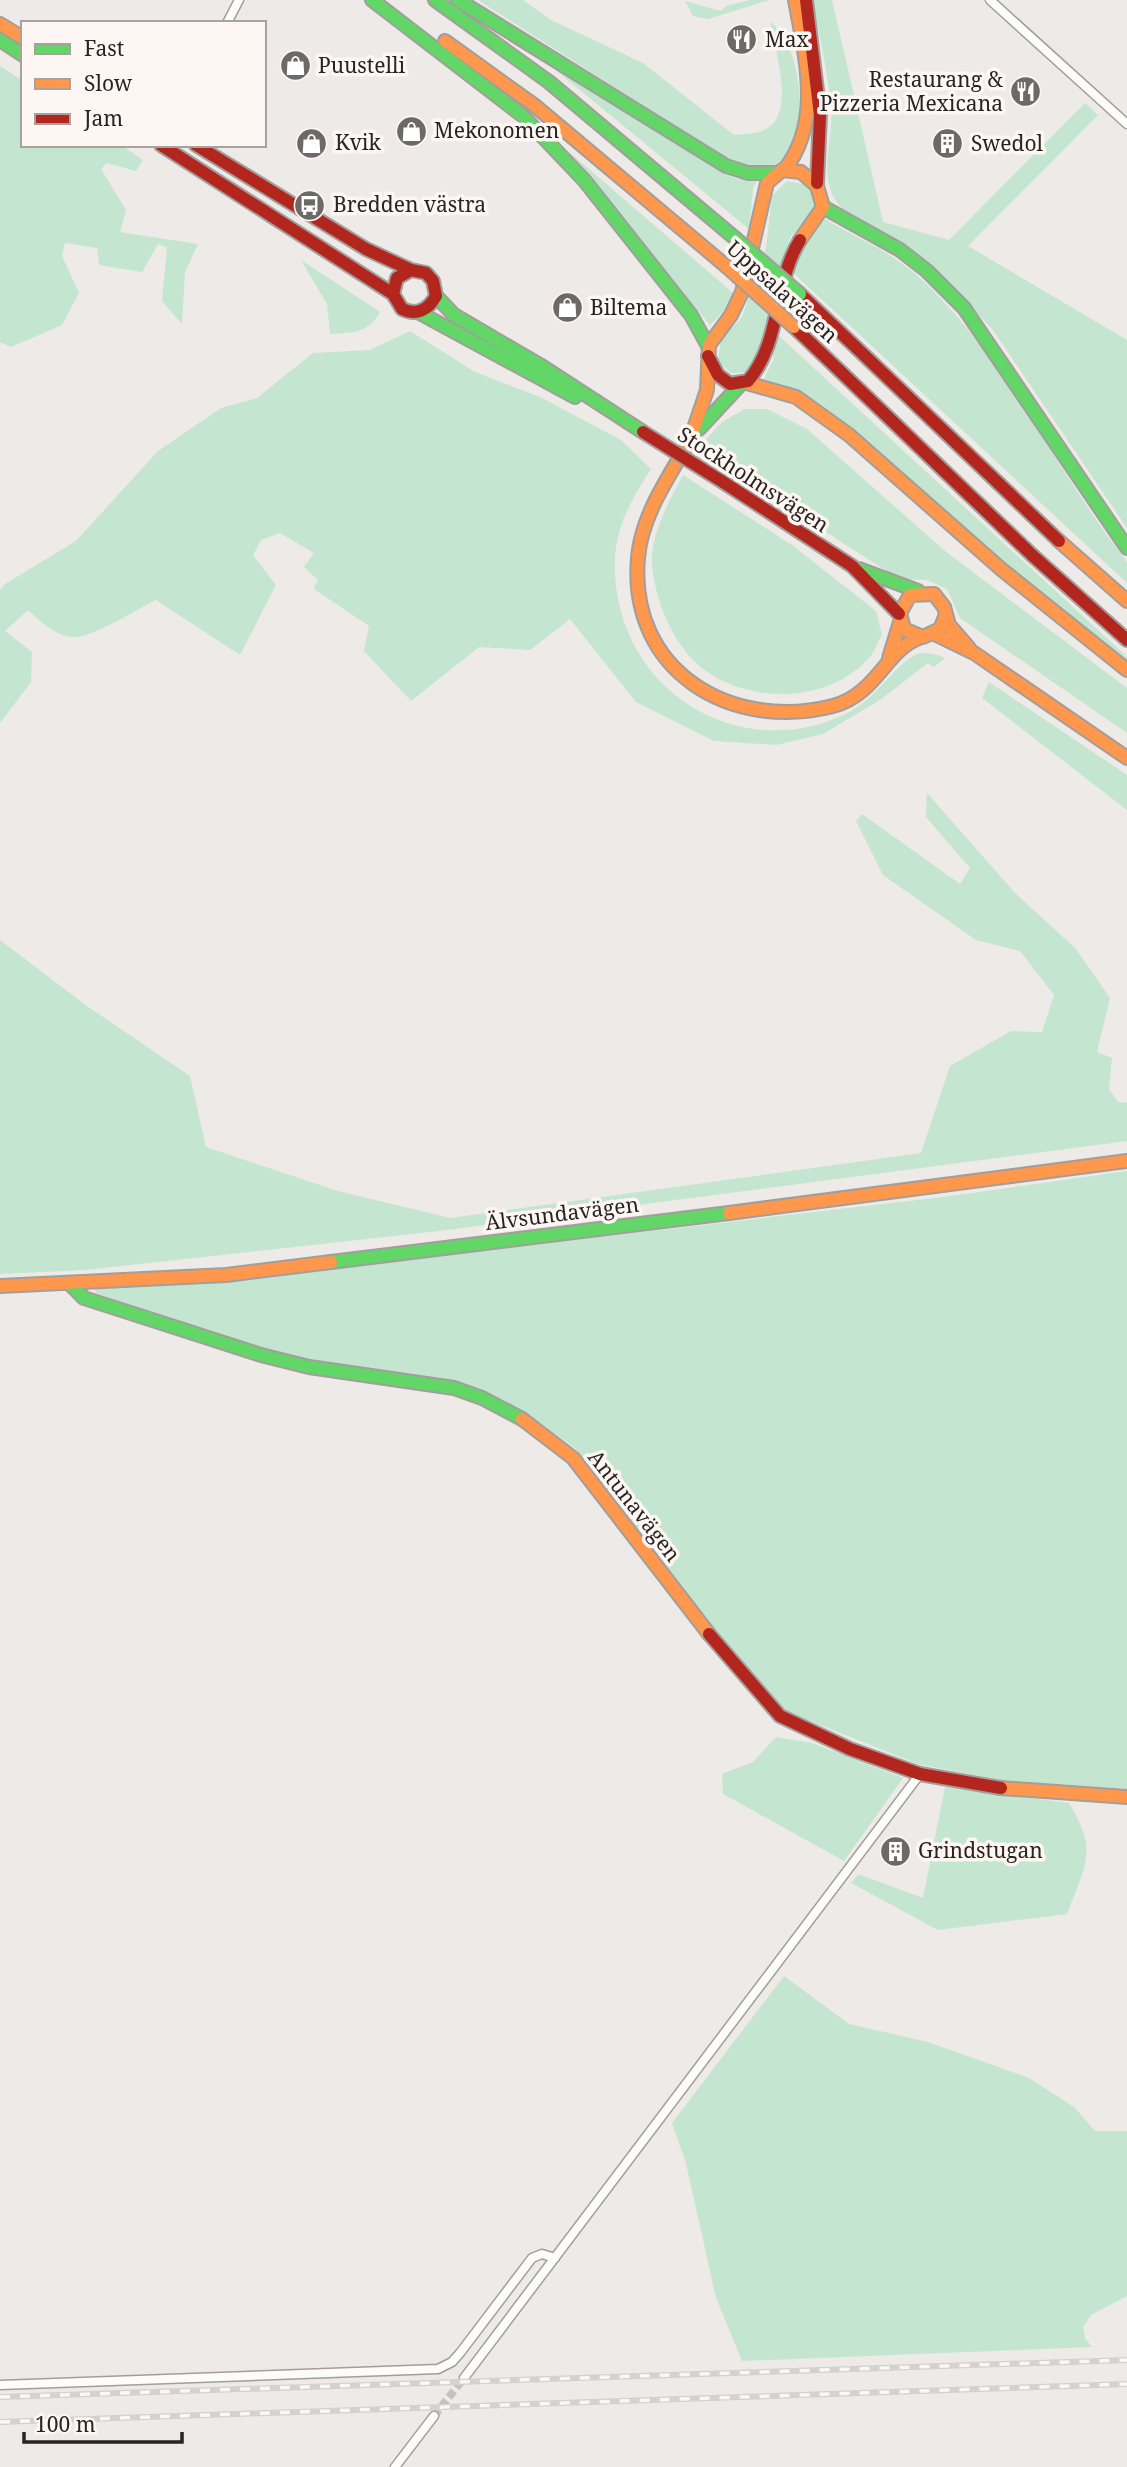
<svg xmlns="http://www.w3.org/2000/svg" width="1127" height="2467" font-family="'Noto Serif',serif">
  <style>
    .green { fill: #c4e5d0 }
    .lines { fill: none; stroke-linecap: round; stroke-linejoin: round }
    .street-tunnel { stroke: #c6c2c0; stroke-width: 8; stroke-dasharray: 8 4; stroke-linecap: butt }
    .street-casing { stroke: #a19e9c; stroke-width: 11 }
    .fast-casing { stroke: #a19e9c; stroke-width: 16 }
    .slow-casing { stroke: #a19e9c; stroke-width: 16 }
    .jam-casing { stroke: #a19e9c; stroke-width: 16 }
    .street { stroke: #fcfcfb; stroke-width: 8 }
    .fast { stroke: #63d668; stroke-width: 12 }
    .slow { stroke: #ff974d; stroke-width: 12 }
    .jam { stroke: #b3261e; stroke-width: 12 }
    .rail-casing { stroke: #d3d1d1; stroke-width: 6 }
    .rail { stroke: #fef6f2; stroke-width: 3.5; stroke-dasharray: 10; stroke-linecap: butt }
    .fast-bridge-casing { stroke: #a19e9c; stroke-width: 16; stroke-linecap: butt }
    .slow-bridge-casing { stroke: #a19e9c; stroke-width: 16; stroke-linecap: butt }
    .jam-bridge-casing { stroke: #a19e9c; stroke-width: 16; stroke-linecap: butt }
    .fast-bridge { stroke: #63d668; stroke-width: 12 }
    .slow-bridge { stroke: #ff974d; stroke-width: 12 }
    .jam-bridge { stroke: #b3261e; stroke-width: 12 }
    .labels { text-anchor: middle; stroke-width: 7; stroke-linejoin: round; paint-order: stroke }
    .poi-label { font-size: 21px; fill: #272423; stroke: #fef6f2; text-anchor: start }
    .street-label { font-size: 21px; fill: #272423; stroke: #fef6f2 }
  </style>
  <rect width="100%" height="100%" fill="#eeeae7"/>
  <g class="green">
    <path d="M478,0H523L551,20L643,63L734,135C743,134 754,134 762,131C798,119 775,49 770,22C804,43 816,158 767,167C750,171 735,162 721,155Z"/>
    <path d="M750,0H770L708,19L693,16L685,1L721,11L726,6Z"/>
    <path d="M813,0H832L883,222L949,240L1085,103L1098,115L968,246L1127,340V528L993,330L938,272L844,211C814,180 834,145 831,108C828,72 819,36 813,0Z"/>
    <path d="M547,63L722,173L737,179L758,180L753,188L749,229Z"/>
    <path d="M0,66L23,81V145H121L143,160L136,171L107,163L101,169L126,210L120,232L198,244L185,272L182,324L162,301L167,247L158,244L142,272L99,265L97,248L65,243L62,256L79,293L62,325L11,347L0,342Z"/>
    <path d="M568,151L733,293L727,307L710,325Z"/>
    <path d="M787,181L807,185L814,195L815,206L807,220L791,236L772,287L762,353L751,372L731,373L718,361L721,339L742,317L766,248L772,196Z"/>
    <path d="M825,219C856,238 892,252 920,278C1003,354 1057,473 1127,562V583L790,270L801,244Z"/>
    <path d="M301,260L380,312C367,334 354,332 330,334L327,304Z"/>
    <path d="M410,331L475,372L540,397L621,440L651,469C623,513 609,540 617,593C634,703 752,764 851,711C876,697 888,674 910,658C920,650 934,653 945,658L934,667L928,663L880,700L823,734L776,745L714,741L636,702L570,619L530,650L479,647L411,701L364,651L369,626L314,589L318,580L304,567L314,553L280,533L261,540L253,555L276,585L240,655L156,600C137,609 90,640 70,637C53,634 40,621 28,610L5,631L32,652L31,682L0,723V590L5,584L76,541L158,451L221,408L257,398L313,353L370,350Z"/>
    <path d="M776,333L1127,657V661L1009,567L852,428L763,381L773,360Z"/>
    <path d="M745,409H767L807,429L945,551L1127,688V733L960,618L947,589L927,580L899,579L697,449L722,422Z"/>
    <path d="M683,475L792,545L876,611L882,634C878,641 875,651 870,657C827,706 741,705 695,662C671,639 655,598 652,565C650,534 669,502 683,475Z"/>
    <path d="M989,682L1127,775V810L982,698Z"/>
    <path d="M927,793L1015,893L1075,948L1110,998L1097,1052L1112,1058L1109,1089L1118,1102L1127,1103V1141L439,1231L85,1270L0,1274V940L87,1006L190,1076L206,1147L338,1191L450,1218L921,1153L950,1066L1011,1031L1042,1032L1054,995L1020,951L976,940L883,875L856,821L862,814L960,884L970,868L926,817Z"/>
    <path d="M1127,1171V1789L1001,1780L918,1764L785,1711L750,1674L575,1448L528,1415L475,1389L444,1380L312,1362L264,1350L96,1293L94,1287L223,1281L943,1197Z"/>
    <path d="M776,1737L812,1743L903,1778L844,1861L723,1794L722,1774L753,1762Z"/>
    <path d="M945,1787L1069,1803C1098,1850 1086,1864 1067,1914L938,1930L851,1883L858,1874L923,1898Z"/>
    <path d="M784,1976L849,2024L928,2042L1029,2078L1074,2107L1095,2131H1127V2296L1091,2315L1083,2327L1085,2338L1092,2347L742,2361L716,2298L686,2163L672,2123Z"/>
  </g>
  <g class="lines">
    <path class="street-tunnel" d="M434,2416L464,2378"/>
    <defs>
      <g id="street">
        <path d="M990,0L1127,124"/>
        <path d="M227,23L239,0"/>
        <path d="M464,2378L920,1774"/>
        <path d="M0,2385L438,2369L452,2362L460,2353L532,2258L542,2254L555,2258"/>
        <path d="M395,2467L434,2416"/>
      </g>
      <g id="fast">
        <path d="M372,0L523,116L584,180L691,315L708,346"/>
        <path d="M435,0L549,82L736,239"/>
        <path d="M458,0L726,166L748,173H774"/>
        <path d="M0,40L23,55"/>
        <path d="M823,207L900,250L927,271L964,308L1127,548"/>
        <path d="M436,296L454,315L543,367L643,432"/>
        <path d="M418,312L575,397"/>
        <path d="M699,429L739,386"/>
        <path d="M859,569L918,591"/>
        <path d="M331,1262L729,1213"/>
        <path d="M70,1284L84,1298L261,1355L309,1367L454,1388L482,1398L522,1419"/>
      </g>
      <g id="slow">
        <path d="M0,24L23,38"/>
        <path d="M445,41L534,105L726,266"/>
        <path d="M784,170C823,122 805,56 795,0"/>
        <path d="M747,383L796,397L849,435L1001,569L1127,670"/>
        <path d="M689,443L707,390L709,345L731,315L742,292L767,183L782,170L801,172L817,186L823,207L800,240"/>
        <path d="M686,447C666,481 641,518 638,558C628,671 731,732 833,706C876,695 886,650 919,638"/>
        <path d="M1059,541L1127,601"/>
        <path d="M946,615L940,629L923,637L904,629L900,613L910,595L934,594L944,607L949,625L969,648"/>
        <path d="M935,634L974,653L1127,758"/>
        <path d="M889,658L900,622"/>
        <path d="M729,1213L1127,1161"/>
        <path d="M0,1286L226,1275L331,1262"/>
        <path d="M522,1419L573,1458L709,1634"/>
        <path d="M1001,1788L1127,1797"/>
      </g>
      <g id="jam">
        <path d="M806,0L820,115L817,183"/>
        <path d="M161,145L393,294"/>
        <path d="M196,145L366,249L411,270L426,273L433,281L436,296C428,310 417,316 402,309L393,294L397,278L411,270"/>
        <path d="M800,294L1059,541"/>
        <path d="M794,327L1032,555L1127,640"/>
        <path d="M708,356L718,375L730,384L748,381C782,341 773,284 800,240"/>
        <path d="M723,482L852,566L899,614"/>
        <path d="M709,1634L780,1716L850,1749L920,1774L1001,1788"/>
      </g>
    </defs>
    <use href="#street" class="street-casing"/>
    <use href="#fast" class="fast-casing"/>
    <use href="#slow" class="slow-casing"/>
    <use href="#jam" class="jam-casing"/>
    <use href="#street" class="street"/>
    <use href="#fast" class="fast"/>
    <use href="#slow" class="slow"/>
    <use href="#jam" class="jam"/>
    <defs>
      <g id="rail">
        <path d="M0,2397L1127,2360"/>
        <path d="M0,2422L1127,2384"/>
      </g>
    </defs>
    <use href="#rail" class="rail-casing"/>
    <use href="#rail" class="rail"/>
    <defs>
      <path id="fast-bridge" d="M736,239L800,294"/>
      <path id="slow-bridge" d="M726,266L794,327"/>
      <path id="jam-bridge" d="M643,432L723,482"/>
    </defs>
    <use href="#fast-bridge" class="fast-bridge-casing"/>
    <use href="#slow-bridge" class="slow-bridge-casing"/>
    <use href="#jam-bridge" class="jam-bridge-casing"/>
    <use href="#fast-bridge" class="fast-bridge"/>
    <use href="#slow-bridge" class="slow-bridge"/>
    <use href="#jam-bridge" class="jam-bridge"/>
  </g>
  <defs>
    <symbol id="restaurant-disc" viewBox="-11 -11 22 22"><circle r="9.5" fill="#6d6968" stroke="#fef6f2"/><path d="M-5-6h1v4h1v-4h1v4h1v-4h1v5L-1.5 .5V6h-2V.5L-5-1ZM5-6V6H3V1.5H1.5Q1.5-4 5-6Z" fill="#fff"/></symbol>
    <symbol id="shop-disc" viewBox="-11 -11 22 22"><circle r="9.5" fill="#6d6968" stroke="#fef6f2"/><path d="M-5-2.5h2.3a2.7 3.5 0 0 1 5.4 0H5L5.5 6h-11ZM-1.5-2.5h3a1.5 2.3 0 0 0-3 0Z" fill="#fff"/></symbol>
    <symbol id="building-disc" viewBox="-11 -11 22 22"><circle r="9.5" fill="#6d6968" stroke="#fef6f2"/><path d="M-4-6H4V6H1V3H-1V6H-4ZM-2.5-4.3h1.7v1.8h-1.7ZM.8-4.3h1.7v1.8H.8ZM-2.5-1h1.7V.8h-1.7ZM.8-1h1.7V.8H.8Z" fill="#fff"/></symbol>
    <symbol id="bus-disc" viewBox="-11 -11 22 22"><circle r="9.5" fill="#6d6968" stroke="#fef6f2"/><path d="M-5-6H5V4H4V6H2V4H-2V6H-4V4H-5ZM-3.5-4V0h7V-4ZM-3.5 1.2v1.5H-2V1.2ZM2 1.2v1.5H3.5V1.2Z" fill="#fff"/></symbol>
  </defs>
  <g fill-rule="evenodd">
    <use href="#restaurant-disc" x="724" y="22" width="35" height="35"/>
    <use href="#shop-disc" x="278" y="48" width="35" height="35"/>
    <use href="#restaurant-disc" x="1008" y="74" width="35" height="35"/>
    <use href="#shop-disc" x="394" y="114" width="35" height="35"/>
    <use href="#shop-disc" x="294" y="126" width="35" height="35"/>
    <use href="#building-disc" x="930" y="126" width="35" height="35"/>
    <use href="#bus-disc" x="292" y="188" width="35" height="35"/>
    <use href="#shop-disc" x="550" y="290" width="35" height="35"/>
    <use href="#building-disc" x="878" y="1834" width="35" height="35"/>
  </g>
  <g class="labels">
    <g class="poi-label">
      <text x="765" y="47">Max</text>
      <text x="318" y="73">Puustelli</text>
      <text x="1003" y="87" text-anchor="end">Restaurang &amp;<tspan x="1003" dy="24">Pizzeria Mexicana</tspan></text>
      <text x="434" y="138">Mekonomen</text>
      <text x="335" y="150">Kvik</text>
      <text x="971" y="151">Swedol</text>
      <text x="333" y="212">Bredden västra</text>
      <text x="590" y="315">Biltema</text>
      <text x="918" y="1858">Grindstugan</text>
    </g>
    <g class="street-label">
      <text transform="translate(782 292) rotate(42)" y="7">Uppsalavägen</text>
      <text transform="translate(753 480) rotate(33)" y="7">Stockholmsvägen</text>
      <text transform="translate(562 1214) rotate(-7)" y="7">Älvsundavägen</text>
      <text transform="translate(634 1506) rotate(52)" y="7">Antunavägen</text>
    </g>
  </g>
  <rect x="21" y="21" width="245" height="126" fill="#fef6f2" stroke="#a8a29f" stroke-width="2"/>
  <rect x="35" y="44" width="35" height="10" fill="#63d668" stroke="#a8a29f" stroke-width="2"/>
  <text x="84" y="56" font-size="21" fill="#272423">Fast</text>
  <rect x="35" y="79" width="35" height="10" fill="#ff974d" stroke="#a8a29f" stroke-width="2"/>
  <text x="84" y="91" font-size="21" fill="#272423">Slow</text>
  <rect x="35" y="114" width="35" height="10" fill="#b3261e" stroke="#a8a29f" stroke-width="2"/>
  <text x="84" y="126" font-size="21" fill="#272423">Jam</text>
  <path d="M24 2432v10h158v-10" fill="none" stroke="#272423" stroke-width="3.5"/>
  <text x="35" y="2432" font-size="21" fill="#272423" stroke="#fef6f2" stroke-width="5" paint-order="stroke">100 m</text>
</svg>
